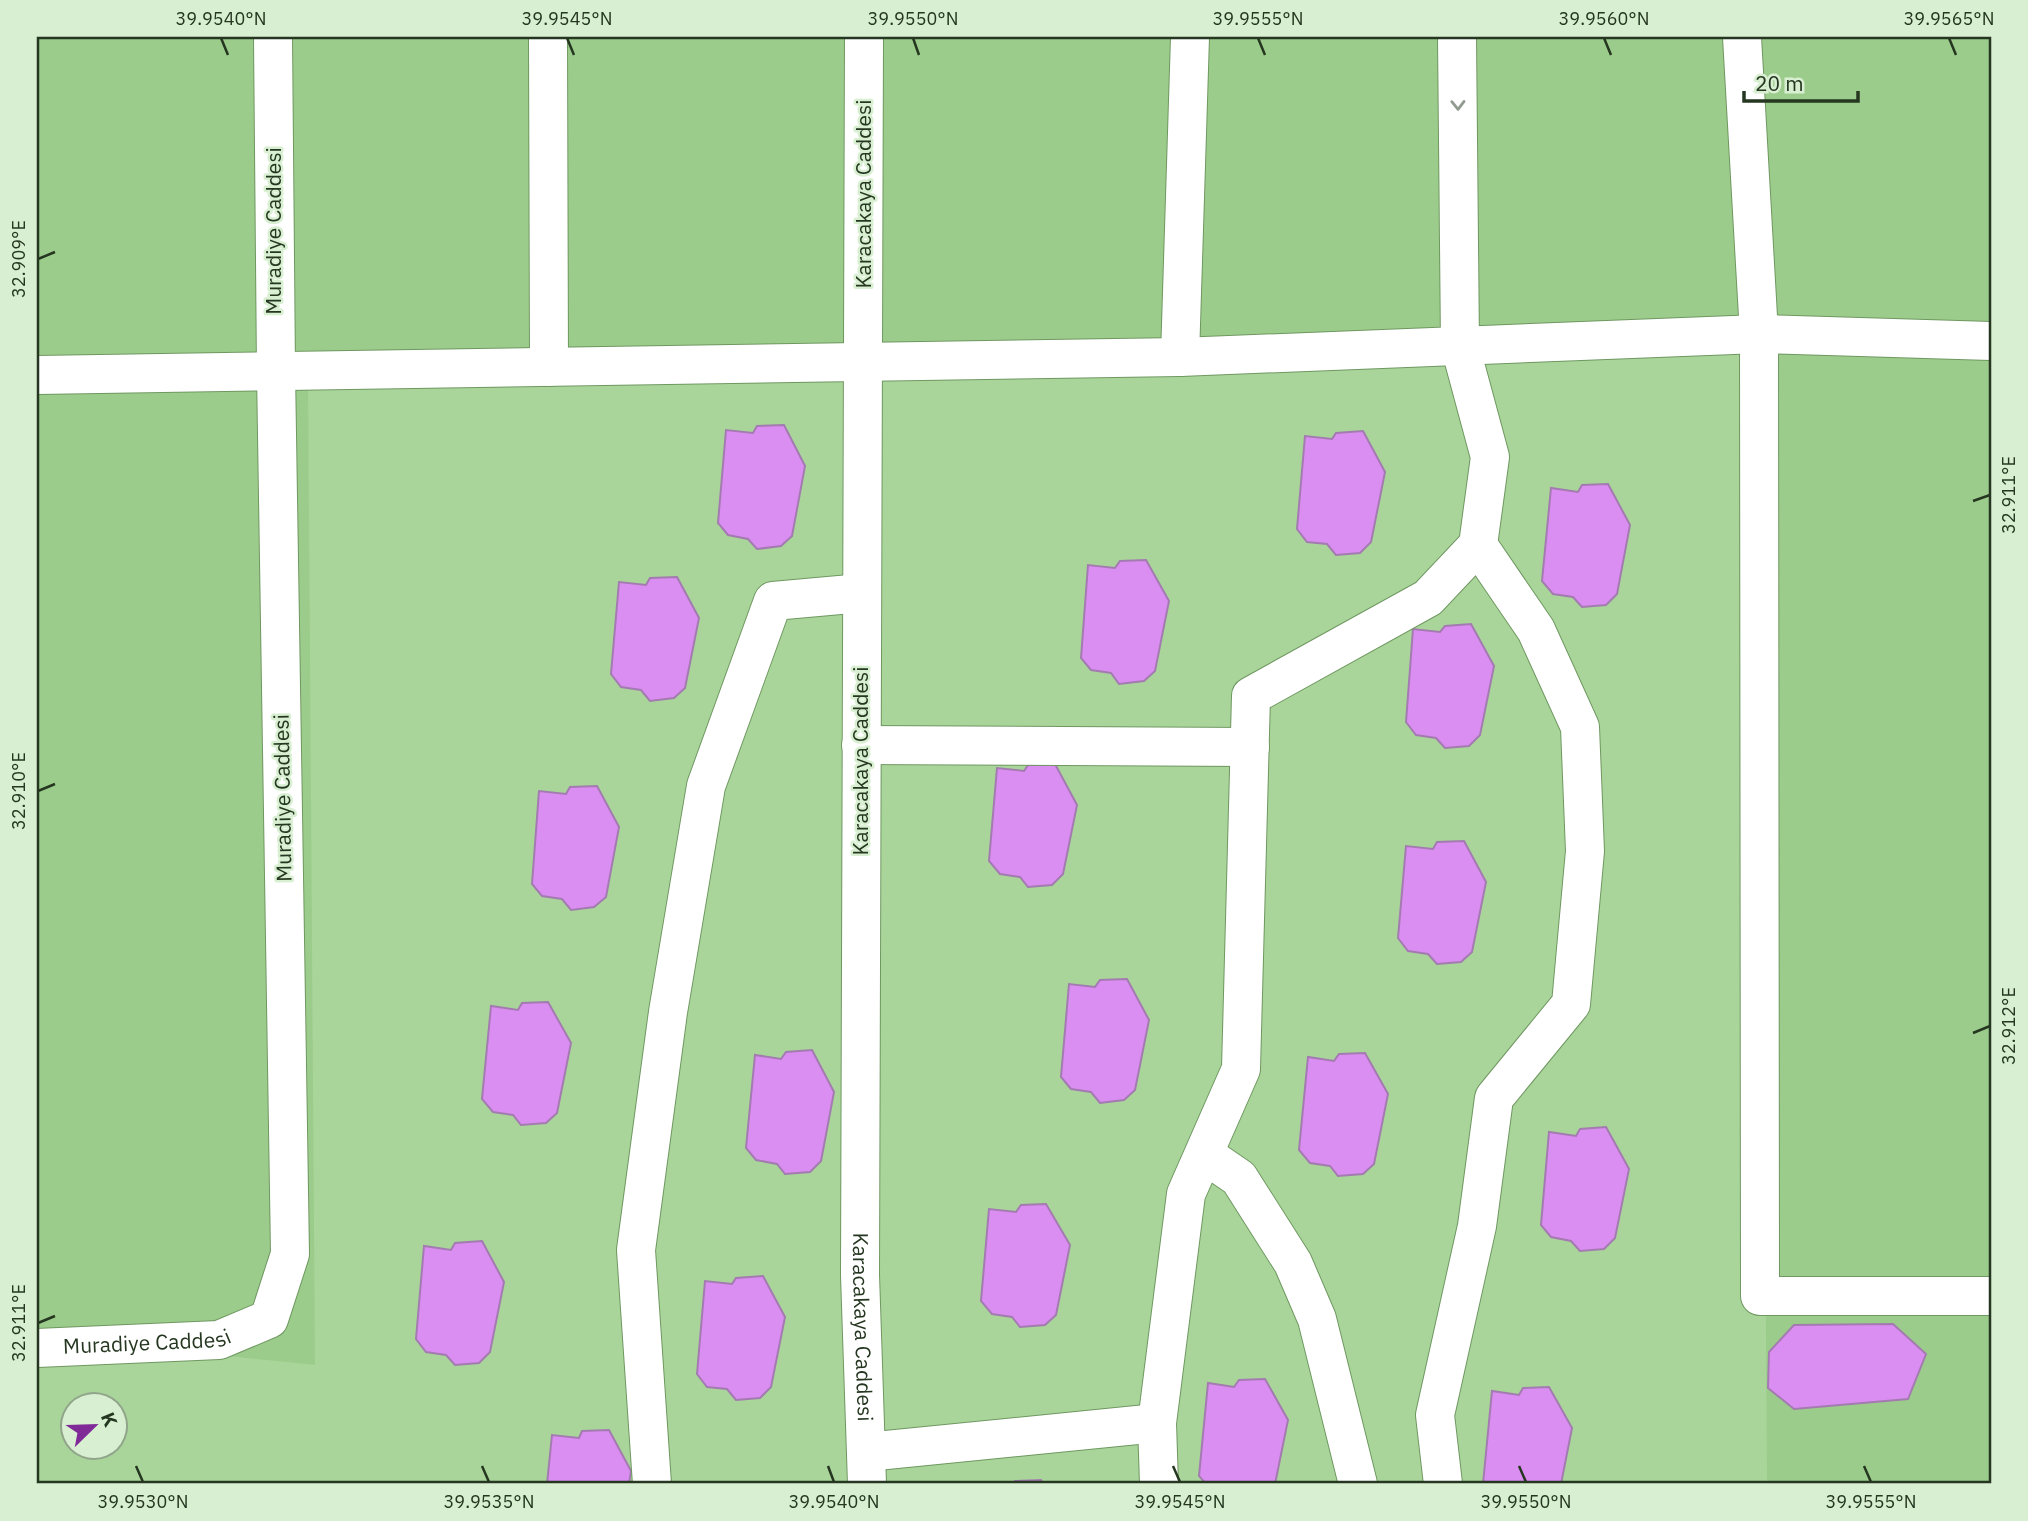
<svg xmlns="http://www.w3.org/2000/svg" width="2028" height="1521" font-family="'IBM Plex Sans',sans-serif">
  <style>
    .built { fill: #9ccc8b }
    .building { fill: #db8ef2; stroke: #a47bb1; stroke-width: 2 }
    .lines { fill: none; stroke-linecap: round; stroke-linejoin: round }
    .minor-casing { stroke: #6f9861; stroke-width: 40 }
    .minor { stroke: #fff; stroke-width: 38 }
    .oneway { stroke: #929b90 }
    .ticks { fill: none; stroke: #253720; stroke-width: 2.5 }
    .labels { text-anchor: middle; stroke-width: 5; stroke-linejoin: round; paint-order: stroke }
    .street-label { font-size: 21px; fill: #253720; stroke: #d8efd1 }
    .neatline { fill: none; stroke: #253720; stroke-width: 2.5 }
    .ticks-label { font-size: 18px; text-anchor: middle; fill: #253720 }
  </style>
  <rect width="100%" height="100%" fill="#a9d59b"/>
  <path class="built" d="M37,37H1991V1484H1767L1759,335L308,371L315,1365L37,1337Z"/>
  <g class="building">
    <path d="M784,425L805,466L792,536L781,546L757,549L748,539L728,535L718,523L726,430L753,433L757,426Z"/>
    <path d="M1363,431L1385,472L1371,542L1360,553L1336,555L1327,544L1307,542L1297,529L1305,436L1332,439L1336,433Z"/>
    <path d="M1608,484L1630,525L1617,594L1606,605L1582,607L1573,597L1553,594L1542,581L1551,488L1578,492L1582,485Z"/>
    <path d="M1146,560L1169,601L1155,671L1144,681L1119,684L1111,673L1091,670L1081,658L1088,565L1115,568L1120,561Z"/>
    <path d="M677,577L699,618L685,688L674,698L650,701L641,690L621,687L611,674L619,582L646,585L650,578Z"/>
    <path d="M1471,624L1494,666L1480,735L1469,746L1445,748L1436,738L1416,735L1406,722L1413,629L1440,632L1445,626Z"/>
    <path d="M1055,764L1077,805L1063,874L1052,885L1028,887L1020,877L1000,874L989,861L997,768L1024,771L1028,765Z"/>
    <path d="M597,786L619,827L606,897L594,907L571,910L562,899L542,896L532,884L539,791L566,794L570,787Z"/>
    <path d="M1464,841L1486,882L1472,952L1461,962L1437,964L1428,954L1408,951L1398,938L1406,846L1433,849L1437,842Z"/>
    <path d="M1127,979L1149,1020L1135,1090L1124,1100L1100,1103L1091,1092L1071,1089L1061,1077L1069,984L1095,987L1100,980Z"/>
    <path d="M548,1002L571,1043L557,1113L546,1123L521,1125L513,1115L493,1112L482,1099L491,1006L518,1010L522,1003Z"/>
    <path d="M812,1050L834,1092L821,1161L810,1172L785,1174L777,1164L756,1160L746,1148L755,1055L781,1059L786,1052Z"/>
    <path d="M1365,1053L1388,1094L1374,1164L1363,1174L1338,1176L1330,1166L1310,1163L1299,1150L1308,1057L1334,1061L1339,1054Z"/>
    <path d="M1606,1127L1629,1169L1615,1238L1604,1249L1580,1251L1571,1241L1551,1237L1541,1225L1549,1132L1576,1136L1580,1129Z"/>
    <path d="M1046,1204L1070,1245L1056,1315L1045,1325L1020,1327L1012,1317L992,1314L981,1301L989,1209L1016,1212L1021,1205Z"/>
    <path d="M482,1241L504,1282L490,1352L479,1363L455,1365L446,1355L426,1352L416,1339L424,1246L451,1250L455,1243Z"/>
    <path d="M763,1276L785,1317L771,1387L760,1398L736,1400L727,1389L707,1387L697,1374L705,1281L732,1284L736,1278Z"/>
    <path d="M1893,1324L1926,1354L1908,1399L1794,1409L1768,1388L1769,1352L1794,1325Z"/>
    <path d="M1265,1379L1288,1420L1275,1484H1206L1199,1476L1208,1383L1234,1387L1239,1380Z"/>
    <path d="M1549,1387L1572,1428L1561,1484H1483L1492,1391L1519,1395L1523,1388Z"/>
    <path d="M609,1430L631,1471L629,1484H547L552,1435L579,1438L582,1431Z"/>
    <path d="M1041,1480L1044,1484H1013L1015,1481Z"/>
  </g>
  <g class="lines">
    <defs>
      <g id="minor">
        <path d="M548,37L549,367"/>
        <path id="s1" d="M864,37L860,1275L867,1484"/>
        <path d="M1742,37L1759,334L1760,1296H1991"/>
        <path d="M1180,357L1190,37"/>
        <path d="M37,375L1180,357L1759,334L1991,341"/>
        <path d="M861,745L1250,747"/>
        <path d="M1204,1154L1239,1178L1293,1263L1317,1319L1358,1484"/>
        <path id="s2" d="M37,1348L219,1340L269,1319L290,1254L276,371L273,37"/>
        <path d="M866,1452L1157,1423"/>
        <path d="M652,1484L636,1250L668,1012L706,786L773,601L862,593"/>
        <path d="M1159,1484L1157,1423L1186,1194L1241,1069L1251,696L1428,598L1478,545L1490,457L1460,346L1457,37"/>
        <path d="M1443,1484L1435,1415L1477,1226L1494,1098L1571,1004L1585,851L1580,727L1536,630L1478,545"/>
      </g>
    </defs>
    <use href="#minor" class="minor-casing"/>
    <use href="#minor" class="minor"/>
  </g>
  <defs><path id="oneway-chevron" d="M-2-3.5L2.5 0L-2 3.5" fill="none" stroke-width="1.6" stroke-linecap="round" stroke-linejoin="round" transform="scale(1.75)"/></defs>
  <use class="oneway" href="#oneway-chevron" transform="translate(1458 105) rotate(89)"/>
  <path class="ticks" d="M221,38L228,55M567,38L574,55M913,38L919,55M1258,38L1265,55M1604,38L1611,55M1949,38L1956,55M38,259L55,252M1973,501L1990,495M38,791L55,784M1973,1033L1990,1026M38,1323L55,1316M136,1466L143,1482M482,1466L489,1482M828,1466L834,1482M1173,1466L1180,1482M1519,1466L1526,1482M1864,1466L1871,1482"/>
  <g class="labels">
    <g class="street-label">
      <text transform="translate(864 194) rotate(-90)" y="7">Karacakaya Caddesi</text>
      <text transform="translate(274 231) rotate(-90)" y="7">Muradiye Caddesi</text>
      <text transform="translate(861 761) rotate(-90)" y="7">Karacakaya Caddesi</text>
      <text transform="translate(283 798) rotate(-91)" y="7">Muradiye Caddesi</text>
      <text dy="7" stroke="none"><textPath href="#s1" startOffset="1290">Karacakaya Caddesi</textPath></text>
      <text dy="7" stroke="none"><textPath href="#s2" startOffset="110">Muradiye Caddesi</textPath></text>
    </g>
  </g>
  <rect width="2028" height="1521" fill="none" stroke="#d8efd1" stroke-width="77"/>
  <g transform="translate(94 1426) rotate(67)"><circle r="33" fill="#d8efd1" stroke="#90a58a" stroke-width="2"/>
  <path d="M0-5L12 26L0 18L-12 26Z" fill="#802a98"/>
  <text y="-10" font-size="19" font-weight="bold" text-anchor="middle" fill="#253720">K</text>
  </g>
  <path d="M1744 91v10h114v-10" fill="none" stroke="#253720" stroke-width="3.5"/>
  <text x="1755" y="91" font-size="21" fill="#253720" stroke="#d8efd1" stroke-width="5" paint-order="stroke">20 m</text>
  <rect x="38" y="38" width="1952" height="1444" class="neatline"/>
  <g class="ticks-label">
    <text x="221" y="25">39.9540°N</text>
    <text x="567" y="25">39.9545°N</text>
    <text x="913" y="25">39.9550°N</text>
    <text x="1258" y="25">39.9555°N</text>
    <text x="1604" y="25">39.9560°N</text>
    <text x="1949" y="25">39.9565°N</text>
    <text transform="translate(19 259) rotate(-90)" y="6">32.909°E</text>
    <text transform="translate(2009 495) rotate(-90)" y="6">32.911°E</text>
    <text transform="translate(19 791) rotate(-90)" y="6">32.910°E</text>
    <text transform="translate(2009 1026) rotate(-90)" y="6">32.912°E</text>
    <text transform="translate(19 1323) rotate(-90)" y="6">32.911°E</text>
    <text x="143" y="1508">39.9530°N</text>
    <text x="489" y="1508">39.9535°N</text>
    <text x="834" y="1508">39.9540°N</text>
    <text x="1180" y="1508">39.9545°N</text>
    <text x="1526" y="1508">39.9550°N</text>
    <text x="1871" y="1508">39.9555°N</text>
  </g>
</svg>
